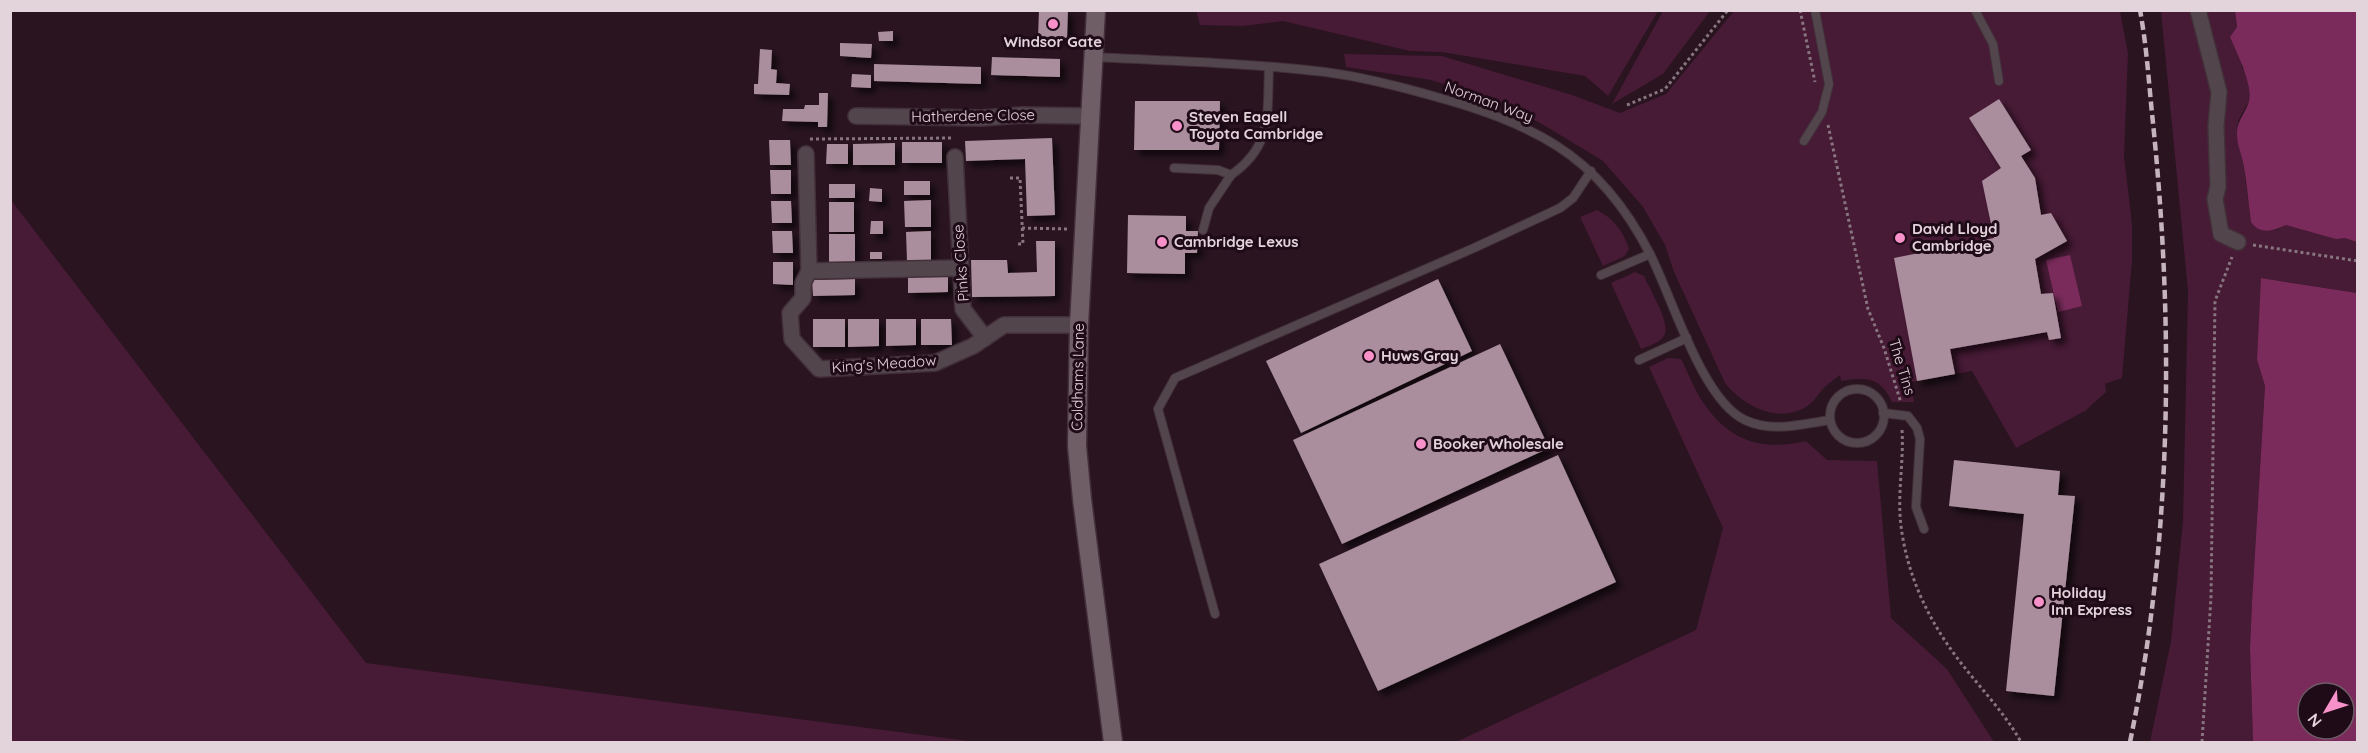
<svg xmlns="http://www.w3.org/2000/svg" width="2368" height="753" font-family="Quicksand,sans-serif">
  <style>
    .green { fill: #471a35 }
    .water { fill: #7a2b5b; fill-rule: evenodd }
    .building { fill: #aa8e9d; filter: url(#shadow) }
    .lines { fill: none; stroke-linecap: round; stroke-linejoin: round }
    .lane-casing { stroke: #432f3a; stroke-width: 10 }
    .street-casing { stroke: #432f3a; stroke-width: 18 }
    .secondary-casing { stroke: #432f3a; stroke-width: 21 }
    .path { stroke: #87757f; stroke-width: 3; stroke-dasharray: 3 3; stroke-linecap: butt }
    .lane { stroke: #52464c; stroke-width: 8 }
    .street { stroke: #52464c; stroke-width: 15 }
    .secondary { stroke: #705e67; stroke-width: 18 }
    .rail { stroke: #c5b4bd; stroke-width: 4.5; stroke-dasharray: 9 4.5; stroke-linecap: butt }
    .poi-dot { fill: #f890ca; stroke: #1f0b17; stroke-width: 2 }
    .labels { text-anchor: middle; stroke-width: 6; stroke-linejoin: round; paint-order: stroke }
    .poi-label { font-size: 15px; font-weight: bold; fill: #e3d3db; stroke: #1f0b17; text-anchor: start }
    .street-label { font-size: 15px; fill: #e3d3db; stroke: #1f0b17 }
  </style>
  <defs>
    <filter id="shadow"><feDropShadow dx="5.5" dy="5.5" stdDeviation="3" flood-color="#0009"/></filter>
  </defs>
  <rect width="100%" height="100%" fill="#291420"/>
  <g class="green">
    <path d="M1196,11V10L1658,11L1608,96L1585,76L1442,52L1410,51L1283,21L1243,26L1200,25Z"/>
    <path d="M1663,11H1710L1663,74L1612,104Z"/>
    <path d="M1734,11H2120L2128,53L2124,156L2132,224V261L2122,378L2105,384L2106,392L2085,411L2016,448L1972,371L1912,382L1914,402H1892C1880,377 1867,377 1841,381L1840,375C1834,380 1827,384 1822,390C1818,394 1815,400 1810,404C1782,426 1744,407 1725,383L1674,272L1665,245L1643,207L1603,161L1542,124L1499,102L1431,80L1346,67L1344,54L1442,56L1572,95L1620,113L1666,94Z"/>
    <path d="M2161,11H2235L2241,61L2242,68L2247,73L2250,99L2238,121L2237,138L2243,162L2251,222L2276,230L2286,225L2355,239L2358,242L2357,293L2262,278L2257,360L2265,386L2252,602L2250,648L2253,742H2150L2171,641L2183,521L2188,291Z"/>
    <path d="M11,200L366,663L976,742H11Z"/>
    <path d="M1597,210C1614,219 1623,231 1629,249L1625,256L1603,266L1580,217Z"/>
    <path d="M1635,272L1644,276C1649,288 1670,322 1665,334C1662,342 1649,346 1641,349L1611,283Z"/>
    <path d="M1668,358L1681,359C1689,374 1695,392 1705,405C1731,442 1763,451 1806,441L1827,460L1877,461L1891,618L1947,669L1994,742H1456L1696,630L1723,528L1649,367Z"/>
  </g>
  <g class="water">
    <path d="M2235,11H2357V242L2345,238L2336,239L2286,225C2273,231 2260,235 2251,222C2248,202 2247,182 2243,162C2241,153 2237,144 2237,135C2237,119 2245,115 2249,101C2253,85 2237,53 2230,37L2237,27Z"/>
    <path d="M2070,255L2082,306L2058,312L2046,260Z"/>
    <path d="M2261,278L2357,293V742H2253L2250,648L2252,602L2265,386L2257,360ZM2308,693H2344V729H2308Z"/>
  </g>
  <g class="building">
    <path d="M1039,10H1068L1067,38H1038Z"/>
    <path d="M893,31V41H879L878,32Z"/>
    <path d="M840,43L872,44L871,58L840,56Z"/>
    <path d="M760,49L772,50L771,69L777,70L776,83L790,84L789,95L754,94V84H758Z"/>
    <path d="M992,57L1060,59V77L991,75Z"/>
    <path d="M874,64L981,67V84L874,81Z"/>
    <path d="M852,74L871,75V88L851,87Z"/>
    <path d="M819,93H828L827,127H818V122L782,121L783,109H804L805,105H819Z"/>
    <path d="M1999,99L2031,150L2021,156L2035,178L2041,215L2051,213L2067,241L2035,259L2041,294L2053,293L2061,338L2049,340L2047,332L1950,349L1955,374L1917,381L1894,258L1994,238L1982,181L2001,168L1969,118Z"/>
    <path d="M1135,101H1220L1219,150H1134Z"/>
    <path d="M1052,138L1055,215L1027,216L1025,159L966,161L965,141Z"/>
    <path d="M769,140H790L791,165H770Z"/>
    <rect x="902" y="142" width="40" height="21"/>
    <path d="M895,143V165H853V144Z"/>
    <path d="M827,144H848V164H826Z"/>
    <path d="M770,170H791V194H771Z"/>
    <rect x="904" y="181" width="26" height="14"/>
    <rect x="829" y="184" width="26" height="14"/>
    <path d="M870,188L882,189V202L869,201Z"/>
    <path d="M931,200V227H905L904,201Z"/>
    <path d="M771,201H791L792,223H772Z"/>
    <rect x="829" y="202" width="25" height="30"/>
    <path d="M1128,215L1186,216V231H1198L1197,253H1185V274L1127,273Z"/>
    <path d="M871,221H883V234H870Z"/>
    <path d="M772,231H792L793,253H773Z"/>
    <path d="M931,231V260L907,261L906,232Z"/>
    <rect x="829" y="234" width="26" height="30"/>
    <path d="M1036,241H1055V296L972,297L971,260H1007L1008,273L1037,272Z"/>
    <rect x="870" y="252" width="12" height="7"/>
    <path d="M773,262H793V285L773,284Z"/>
    <path d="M948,276V292L908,293V277Z"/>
    <path d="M855,279V295L813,296L812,280Z"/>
    <path d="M1438,279L1472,351L1301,433L1266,361Z"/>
    <rect x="813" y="319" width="32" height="28"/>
    <path d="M848,319H879V346L848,347Z"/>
    <path d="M886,319H916V345L886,346Z"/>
    <path d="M921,319H951L952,345H921Z"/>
    <path d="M1500,344L1549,448L1342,544L1293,440Z"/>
    <path d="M1558,455L1616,582L1378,691L1319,564Z"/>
    <path d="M1954,460L2060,471L2058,495L2075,496L2054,696L2006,691L2024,514L1949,506Z"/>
  </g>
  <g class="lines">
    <defs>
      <g id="lane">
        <path d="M1975,10L1993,44L1999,81"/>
        <path d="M1094,57C1171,61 1249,63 1325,72C1364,77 1402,87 1440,98C1480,109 1521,123 1557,146C1598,172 1628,211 1650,254C1672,297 1702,400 1745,420C1772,433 1802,424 1830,420"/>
        <path d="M1804,141L1822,112L1829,84L1815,10"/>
        <path d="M1174,168L1218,170L1231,175C1273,146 1267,114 1269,67"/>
        <path d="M1203,230L1209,208L1231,175"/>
        <path d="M1601,275L1650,254"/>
        <path d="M1639,360L1687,338"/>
        <circle cx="1857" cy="416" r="27"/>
        <path d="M1883,413L1908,416L1917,428L1920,439L1916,507L1924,529"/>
        <path d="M1215,614L1158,409L1175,378L1474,248L1560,208L1573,198L1591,171"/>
      </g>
      <g id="street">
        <path d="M2198,10L2219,92L2216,126L2218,187L2215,199L2221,234L2238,242"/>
        <path d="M856,116L982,118L1022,115L1090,116"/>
        <path d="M806,154L809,271L960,268"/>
        <path d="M955,157L963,309L985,338"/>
        <path d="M809,271L803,283V298L790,313L792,339L819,369L935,363L973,346L1004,325H1079"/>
      </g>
      <path id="secondary" d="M1096,10L1079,325L1077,446L1082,499L1113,742"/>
    </defs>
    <use href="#lane" class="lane-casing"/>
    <use href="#street" class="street-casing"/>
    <use href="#secondary" class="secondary-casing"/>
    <g class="path">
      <path d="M1800,10L1815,82"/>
      <path d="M1627,105L1665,89L1728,10"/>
      <path d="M1828,125L1868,309L1884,348L1901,403"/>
      <path d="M810,139L954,138"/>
      <path d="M1010,178H1020L1023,244H1016"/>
      <path d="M1022,228L1068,229"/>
      <path d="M2253,245L2358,261"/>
      <path d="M1902,430C1904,462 1897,495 1901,526C1907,574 1927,617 1955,655C1977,685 2003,710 2021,742"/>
      <path d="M2202,742L2211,597L2215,301L2232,257"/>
    </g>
    <use href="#lane" class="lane"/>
    <use href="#street" class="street"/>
    <use href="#secondary" class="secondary"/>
    <path class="rail" d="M2130,742C2172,540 2174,328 2153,123C2149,86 2147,48 2140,10"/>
  </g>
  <g class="poi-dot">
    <circle cx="1053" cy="24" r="6"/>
    <circle cx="1177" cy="126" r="6"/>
    <circle cx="1900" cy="238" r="6"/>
    <circle cx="1162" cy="242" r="6"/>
    <circle cx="1369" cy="356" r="6"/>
    <circle cx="1421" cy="444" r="6"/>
    <circle cx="2039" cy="602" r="6"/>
  </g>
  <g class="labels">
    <g class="poi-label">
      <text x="1053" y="47" text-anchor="middle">Windsor Gate</text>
      <text x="1189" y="122">Steven Eagell<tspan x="1189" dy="17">Toyota Cambridge</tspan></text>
      <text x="1912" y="234">David Lloyd<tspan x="1912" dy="17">Cambridge</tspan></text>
      <text x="1174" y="247">Cambridge Lexus</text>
      <text x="1381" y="361">Huws Gray</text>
      <text x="1433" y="449">Booker Wholesale</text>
      <text x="2051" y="598">Holiday<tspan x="2051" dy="17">Inn Express</tspan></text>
    </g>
    <g class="street-label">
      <text transform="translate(1489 102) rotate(20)" y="5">Norman Way</text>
      <text transform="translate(973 116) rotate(-1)" y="5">Hatherdene Close</text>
      <text transform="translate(961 263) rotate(-94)" y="5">Pinks Close</text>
      <text transform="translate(884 364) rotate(-4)" y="5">King's Meadow</text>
      <text transform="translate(1902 367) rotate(73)" y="5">The Tins</text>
      <text transform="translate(1078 377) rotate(-89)" y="5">Coldhams Lane</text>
    </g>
  </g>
  <rect width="2368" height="753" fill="none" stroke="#e3d3db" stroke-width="24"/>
  <g transform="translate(2326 711) rotate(231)"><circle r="28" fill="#1f0b17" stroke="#6d5b65" stroke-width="1.5"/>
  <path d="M0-4.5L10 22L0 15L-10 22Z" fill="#f890ca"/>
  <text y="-9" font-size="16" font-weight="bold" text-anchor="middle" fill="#e3d3db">N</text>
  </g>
</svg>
